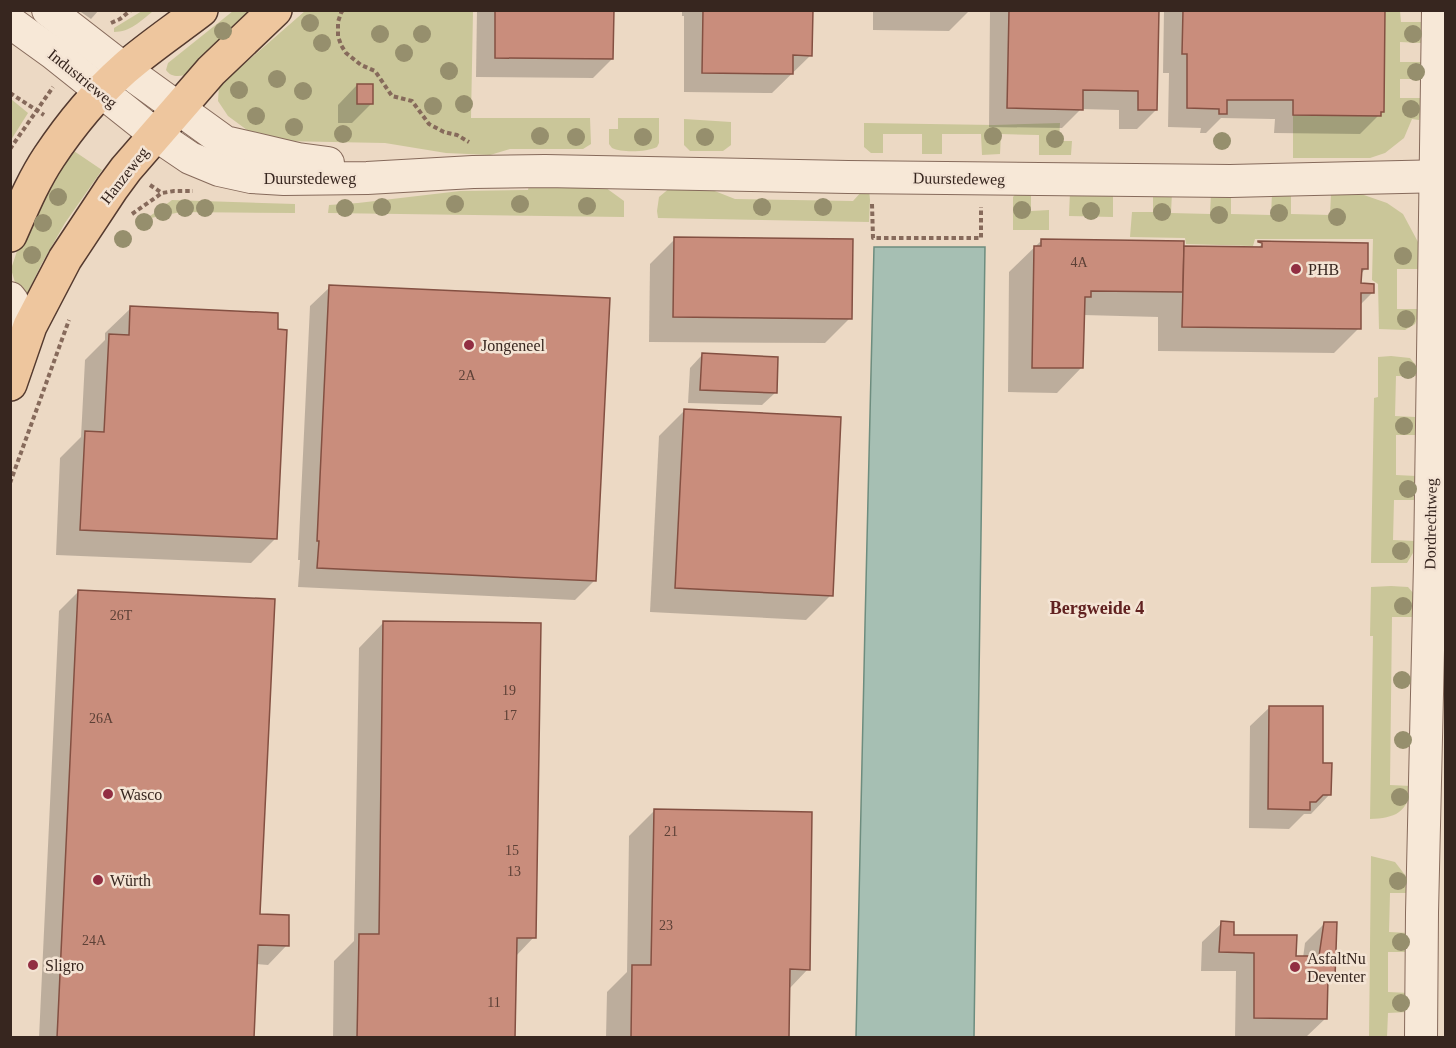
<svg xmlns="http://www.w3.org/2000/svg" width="1456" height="1048" font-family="Georgia,serif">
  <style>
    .green { fill: #cac699 }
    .water { fill: #a6bfb3; stroke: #6d8d7f; stroke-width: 1.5 }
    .shadow { fill: #0003 }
    .building { fill: #c98d7c; stroke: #845042; stroke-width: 1.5 }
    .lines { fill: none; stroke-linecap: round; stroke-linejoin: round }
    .minor-casing { stroke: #866a5b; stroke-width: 34 }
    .major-casing { stroke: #543a2f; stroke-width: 36 }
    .path { stroke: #866a5b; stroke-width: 4; stroke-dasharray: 4.5 3; stroke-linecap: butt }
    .minor { stroke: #f7e8d7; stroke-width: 32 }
    .major { stroke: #eec69e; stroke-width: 33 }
    .tree { fill: #968f6d }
    .poi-dot { fill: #922e42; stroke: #f4e4d4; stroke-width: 2 }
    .labels { text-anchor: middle; stroke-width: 5; stroke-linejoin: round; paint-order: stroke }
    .number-label { font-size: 14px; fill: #5c4036 }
    .street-label { font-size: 16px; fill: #37261f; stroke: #f4e4d4 }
    .poi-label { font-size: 16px; fill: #37261f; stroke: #f4e4d4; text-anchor: start }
    .neighbourhood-label { font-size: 18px; font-weight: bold; fill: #612120; stroke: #f4e4d4 }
  </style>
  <rect width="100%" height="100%" fill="#ecd9c4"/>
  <g class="green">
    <path d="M142,11H153C141,21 130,32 114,32V28Z"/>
    <path d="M233,11H264L191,73C183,76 172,79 166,70L168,63Z"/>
    <path d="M305,11H473L471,118H590L591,144L583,149H510L490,155L446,153L385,143L280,141L247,130L228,116L218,101L219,86Z"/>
    <path d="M1385,11H1400L1401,22H1422L1421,43L1400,42V62H1421V79H1400V98H1421V109L1419,120L1412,119L1404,138L1385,153L1370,158H1293V115L1381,116V112H1384Z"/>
    <path d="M11,99L28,113L11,140Z"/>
    <path d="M618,118H659V143L657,147C647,152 622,153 612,148L609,144V129H618Z"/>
    <path d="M684,119L731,122V145L723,151H690L684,145Z"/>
    <path d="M864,123L994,125L1060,123L1059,141H1072L1071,155H1039V135L1001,134L1000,154L982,155L981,134H942V154H922V134H883V153H871L864,147Z"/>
    <path d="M71,149L102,170L65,223L41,265L25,298L19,296L11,269L25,227Z"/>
    <path d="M529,185H602L624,201V217L328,213L329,205L358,203L460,191L528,190Z"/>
    <path d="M671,187L707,188L735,199L853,201L863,190H869L870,200L869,222L658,218L657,211L659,197Z"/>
    <path d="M1018,191L1031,192V211L1049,210V230H1013V197Z"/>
    <path d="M1070,191L1113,192V217L1069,216Z"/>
    <path d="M1153,192H1172L1171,213L1210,214L1211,193H1231V214L1271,215L1272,193H1291V214L1330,215L1331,194H1361L1387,203L1403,214L1418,242V269H1397V309H1418V316L1415,324L1405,330L1379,329L1378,284L1372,280L1373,239H1255L1253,246L1186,244L1185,238L1130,237L1132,212H1153Z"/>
    <path d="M172,200L295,204V213L181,212L146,219Z"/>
    <path d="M1391,356L1410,358L1419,369L1416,376H1396L1395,416L1415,417L1416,435H1396V475L1416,476V500H1394L1393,540L1415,541L1413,553L1407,563H1371L1374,398L1378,397V357Z"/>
    <path d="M1391,586L1408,587L1414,594L1413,617H1392L1390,785L1411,786C1408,813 1395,818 1370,819L1373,636H1370L1371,587Z"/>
    <path d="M1371,856L1395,862L1409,880V893H1390L1389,932L1409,933V952H1388V992L1409,993L1408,1012L1388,1013L1387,1037L1369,1038Z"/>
  </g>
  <path class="water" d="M874,247H985L974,1037H856L865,625Z"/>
  <g class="shadow">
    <path d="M78,10H99L91,19Z"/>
    <path d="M477,10H613L612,59L593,78L476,77Z"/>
    <path d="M682,10H811V55L772,93L684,92V16H682Z"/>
    <path d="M873,10H970L949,31L873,30Z"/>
    <path d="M990,10H1157L1156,110L1137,129H1119V110L1081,109L1062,128L989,127Z"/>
    <path d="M1164,10H1384L1383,111L1360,134L1274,133L1275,119L1221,118L1206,133H1200L1201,128L1168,127L1169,73H1163Z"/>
    <path d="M357,85L371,104L352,123H338V105Z"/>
    <path d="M675,239L850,318L825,343L649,342L650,264Z"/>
    <path d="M1042,240L1182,248L1257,249L1263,243L1366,268L1360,275V285L1373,292L1360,305L1359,328L1334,353L1158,351V317L1083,315L1082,367L1057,393L1008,392L1009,272Z"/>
    <path d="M330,287L595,580L575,600L298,587L300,560H298L310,306Z"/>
    <path d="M131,308L276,538L251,563L56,555L60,458L81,437L85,360L105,340V333Z"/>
    <path d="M702,355L775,393L762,405L688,403L690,368Z"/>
    <path d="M684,411L831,595L806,620L650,612L659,436Z"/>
    <path d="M79,591L258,916L287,945L268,965L256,964L252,1038H39L59,611Z"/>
    <path d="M384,622L534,937L515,957L514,1038H333L334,961L354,941L359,648Z"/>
    <path d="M1270,707L1330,794L1311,814H1304L1289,829L1249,828L1250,726Z"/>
    <path d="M654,811L808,969L789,989L788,1038H606L607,992L627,972L629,836Z"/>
    <path d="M1222,923L1232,936L1294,958H1303L1305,943L1324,924L1333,977L1326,985V1018L1306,1037H1235L1236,971H1201L1202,942Z"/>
  </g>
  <g class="building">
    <path d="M495,10H614L613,59L495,58Z"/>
    <path d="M703,10H813L812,56L793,55V74L702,73Z"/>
    <path d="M1009,10H1159L1157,110H1138V91L1083,90V110L1007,108Z"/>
    <path d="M1183,10H1385L1384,112H1381V116L1293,115V100H1227V114H1219V109L1187,108V54H1182Z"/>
    <rect x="357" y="84" width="16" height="20"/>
    <path d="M674,237L853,239L852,319L673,317Z"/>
    <path d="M1041,239L1184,241L1183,292L1091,291V297H1085L1083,368H1032L1034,246H1041Z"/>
    <path d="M1258,241L1368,243V269H1362L1361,283L1374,284V293H1361V329L1182,327L1184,246L1262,247V243L1258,242Z"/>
    <path d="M329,285L610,298L596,581L317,568L319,541H317Z"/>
    <path d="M130,306L278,313V329L287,330L277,539L80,530L85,431L104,432L109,334L129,335Z"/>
    <path d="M702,353L778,357L777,393L700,390Z"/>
    <path d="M684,409L841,417L833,596L675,588Z"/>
    <path d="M78,590L275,599L260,914L289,915V946L258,945L254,1038H57Z"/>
    <path d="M383,621L541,623L536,938H517L515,1038H357L359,934H379Z"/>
    <path d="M1269,706H1323V763H1332L1331,795H1323L1316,802H1310V810L1268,809Z"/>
    <path d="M654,809L812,812L810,970L790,969L789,1038H631L632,965H651Z"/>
    <path d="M1221,921L1234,922V935H1297L1296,956H1319L1324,922H1337L1335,978H1328L1327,1019L1254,1018V953L1219,952Z"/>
  </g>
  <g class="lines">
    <defs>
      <g id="minor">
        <path d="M48,10L124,69L225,142L298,159L328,163"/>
        <path d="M10,22L53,53L156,135L190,158L219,170L251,177L284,179L367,178L473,172L545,171L848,177L1230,181L1446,176"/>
        <path d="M10,298L13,302L16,367"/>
        <path d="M1421,1038L1422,913L1430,563L1438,10"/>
      </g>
      <g id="major">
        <path d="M10,235C22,208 33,181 49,157C69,127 97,93 124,69C148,48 175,30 201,10"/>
        <path d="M10,384L30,326L65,259L112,188L126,169L211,71L275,10"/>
      </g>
    </defs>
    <use href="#minor" class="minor-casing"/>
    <use href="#major" class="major-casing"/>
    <g class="path">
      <path d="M343,10L341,13L338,22V36L341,45L346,53L361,65L375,71L392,96L412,101L429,124L444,132L457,135L469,142"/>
      <path d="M111,23L120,19L131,10"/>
      <path d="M10,93L44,115"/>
      <path d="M10,149L53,87"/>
      <path d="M150,185L162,193"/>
      <path d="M872,204L873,238H981V207"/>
      <path d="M132,214L162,193L174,191H193"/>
      <path d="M10,483L69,320"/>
    </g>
    <use href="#minor" class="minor"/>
    <use href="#major" class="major"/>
  </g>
  <g class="tree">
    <circle cx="310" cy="23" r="9"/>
    <circle cx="223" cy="31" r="9"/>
    <circle cx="380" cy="34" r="9"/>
    <circle cx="422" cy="34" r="9"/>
    <circle cx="1413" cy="34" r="9"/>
    <circle cx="322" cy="43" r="9"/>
    <circle cx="404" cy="53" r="9"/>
    <circle cx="449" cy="71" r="9"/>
    <circle cx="1416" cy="72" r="9"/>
    <circle cx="277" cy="79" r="9"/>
    <circle cx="239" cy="90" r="9"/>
    <circle cx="303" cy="91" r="9"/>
    <circle cx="464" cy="104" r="9"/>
    <circle cx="433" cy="106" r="9"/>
    <circle cx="1411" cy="109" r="9"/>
    <circle cx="256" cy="116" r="9"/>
    <circle cx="294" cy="127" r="9"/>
    <circle cx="343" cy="134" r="9"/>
    <circle cx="540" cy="136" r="9"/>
    <circle cx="993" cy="136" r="9"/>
    <circle cx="576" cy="137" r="9"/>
    <circle cx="643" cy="137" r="9"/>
    <circle cx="705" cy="137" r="9"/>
    <circle cx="1055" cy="139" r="9"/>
    <circle cx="1222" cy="141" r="9"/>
    <circle cx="58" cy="197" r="9"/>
    <circle cx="455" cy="204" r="9"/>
    <circle cx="520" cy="204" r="9"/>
    <circle cx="587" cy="206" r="9"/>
    <circle cx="382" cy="207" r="9"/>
    <circle cx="762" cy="207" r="9"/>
    <circle cx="823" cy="207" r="9"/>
    <circle cx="185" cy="208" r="9"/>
    <circle cx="205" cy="208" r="9"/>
    <circle cx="345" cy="208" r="9"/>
    <circle cx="1022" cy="210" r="9"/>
    <circle cx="1091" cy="211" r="9"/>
    <circle cx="163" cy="212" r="9"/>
    <circle cx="1162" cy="212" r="9"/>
    <circle cx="1279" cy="213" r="9"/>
    <circle cx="1219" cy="215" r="9"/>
    <circle cx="1337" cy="217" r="9"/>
    <circle cx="144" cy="222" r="9"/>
    <circle cx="43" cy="223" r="9"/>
    <circle cx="123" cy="239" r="9"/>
    <circle cx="32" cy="255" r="9"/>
    <circle cx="1403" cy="256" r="9"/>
    <circle cx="1406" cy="319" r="9"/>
    <circle cx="1408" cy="370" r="9"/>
    <circle cx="1404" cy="426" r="9"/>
    <circle cx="1408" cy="489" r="9"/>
    <circle cx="1401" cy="551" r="9"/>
    <circle cx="1403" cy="606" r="9"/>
    <circle cx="1402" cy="680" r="9"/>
    <circle cx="1403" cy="740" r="9"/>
    <circle cx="1400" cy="797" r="9"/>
    <circle cx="1398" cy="881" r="9"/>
    <circle cx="1401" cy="942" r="9"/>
    <circle cx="1401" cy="1003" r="9"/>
  </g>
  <g class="poi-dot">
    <circle cx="1296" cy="269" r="6"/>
    <circle cx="469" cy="345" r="6"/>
    <circle cx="108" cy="794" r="6"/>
    <circle cx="98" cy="880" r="6"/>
    <circle cx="33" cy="965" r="6"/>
    <circle cx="1295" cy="967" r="6"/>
  </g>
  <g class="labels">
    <g class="number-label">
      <text x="1079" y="267">4A</text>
      <text x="467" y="380">2A</text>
      <text x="121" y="620">26T</text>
      <text x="509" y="695">19</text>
      <text x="510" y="720">17</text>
      <text x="101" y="723">26A</text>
      <text x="671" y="836">21</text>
      <text x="512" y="855">15</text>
      <text x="514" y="876">13</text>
      <text x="666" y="930">23</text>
      <text x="94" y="945">24A</text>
      <text x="494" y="1007">11</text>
    </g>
    <g class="street-label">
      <text transform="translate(83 78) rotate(39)" y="6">Industrieweg</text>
      <text transform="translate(124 175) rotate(-52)" y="6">Hanzeweg</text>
      <text x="310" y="184">Duurstedeweg</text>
      <text transform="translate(959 178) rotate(1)" y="6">Duurstedeweg</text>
      <text transform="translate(1430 524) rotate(-89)" y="6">Dordrechtweg</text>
    </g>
    <g class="poi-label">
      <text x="1308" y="275">PHB</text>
      <text x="481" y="351">Jongeneel</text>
      <text x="120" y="800">Wasco</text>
      <text x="110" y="886">Würth</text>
      <text x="1307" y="964">AsfaltNu<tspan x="1307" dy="18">Deventer</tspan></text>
      <text x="45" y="971">Sligro</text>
    </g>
    <g class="neighbourhood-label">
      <text x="1097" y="614">Bergweide 4</text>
    </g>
  </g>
  <rect width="1456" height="1048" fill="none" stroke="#37261f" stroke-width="24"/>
</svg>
